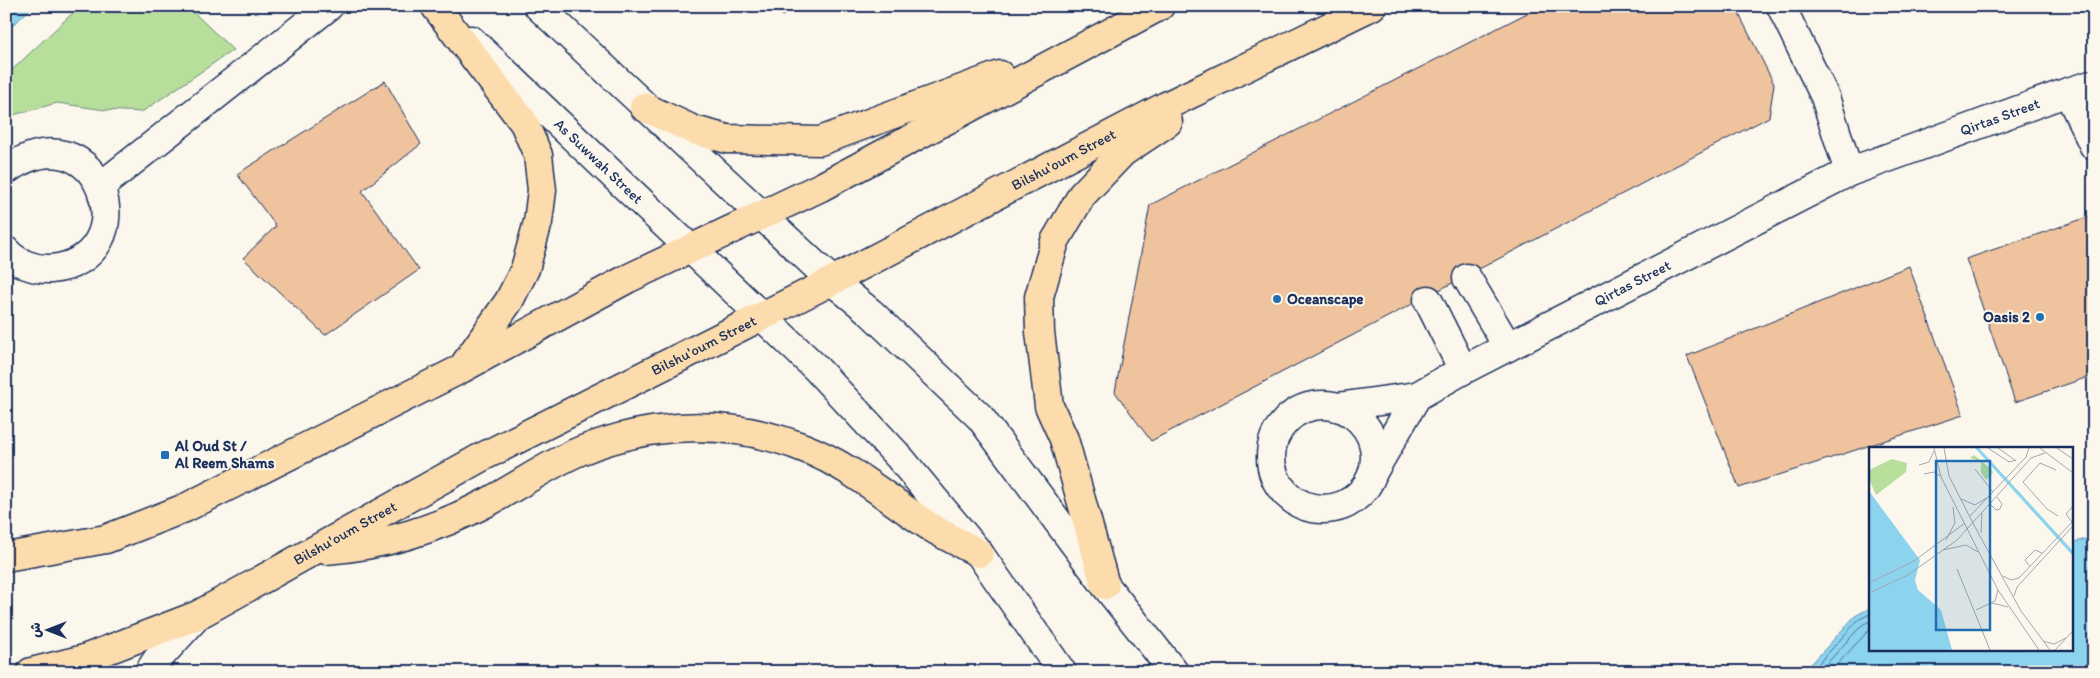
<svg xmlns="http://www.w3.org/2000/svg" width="2100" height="678" font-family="Itim,'Playpen Sans Arabic',sans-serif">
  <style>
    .green { fill: #b7df9b; stroke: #69877c }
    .water { fill: #8cd3ee; stroke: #5f91b4 }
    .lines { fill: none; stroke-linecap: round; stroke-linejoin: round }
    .shore { stroke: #487198; stroke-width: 1 }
    .building { fill: #eec39e; stroke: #1b2f5e }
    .minor-casing { stroke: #1b2f5e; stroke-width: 31 }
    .major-casing { stroke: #1b2f5e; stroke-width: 31 }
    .minor { stroke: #fbf7ec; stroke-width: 28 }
    .major { stroke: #fcdcac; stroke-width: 28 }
    .poi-dot { fill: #1f6fb2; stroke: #fbf7ec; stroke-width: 2 }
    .labels { text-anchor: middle; stroke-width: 4; stroke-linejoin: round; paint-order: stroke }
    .street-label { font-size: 15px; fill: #1b2f5e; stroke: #fbf7ec }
    .poi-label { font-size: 15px; font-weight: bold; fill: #1b2f5e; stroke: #fbf7ec; text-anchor: start }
    .inset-road { fill: none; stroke: #a1a7b3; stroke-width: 1 }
    .view { fill: #1f6fb2; fill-opacity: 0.15; stroke: #1f6fb2; stroke-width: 2.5 }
    .inset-edge { fill: none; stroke: #1b2f5e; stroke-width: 2.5 }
  </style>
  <rect width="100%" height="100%" fill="#fbf7ec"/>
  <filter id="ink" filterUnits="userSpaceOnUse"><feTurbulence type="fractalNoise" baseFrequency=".02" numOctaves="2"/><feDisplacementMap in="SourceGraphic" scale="10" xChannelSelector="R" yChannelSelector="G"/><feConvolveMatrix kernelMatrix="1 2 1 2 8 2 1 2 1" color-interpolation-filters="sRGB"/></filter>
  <g filter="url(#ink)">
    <path class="green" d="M80,6H187L233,50L142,112L105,110L57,103L6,117V79L11,71Z"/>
    <g class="water">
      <path d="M6,6H33L6,32Z"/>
      <path d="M2094,537V672H1804L1855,616L1870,608V649H2071V543Z"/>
    </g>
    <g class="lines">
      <g class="shore">
        <path d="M1811,672L1858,620L1870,614"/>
        <path d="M1819,672L1862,625L1870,621"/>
        <path d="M1830,672L1870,629"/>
      </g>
    </g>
    <g class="building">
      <path d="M772,6H793L783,16Z"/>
      <path d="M1541,6H1735L1774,84L1769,117L1151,441L1115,392L1150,205Z"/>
      <path d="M385,81L421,144L362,191L419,270L325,335L243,258L276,226L237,174Z"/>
      <path d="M2094,215V375L2015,402L1966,259Z"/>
      <path d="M1909,266L1963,415L1739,488L1687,356Z"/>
    </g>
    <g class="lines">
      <defs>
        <g id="minor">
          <path d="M538,6L832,281L870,312L980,417L1105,585L1174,672"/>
          <path d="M1781,6L1825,97L1849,172"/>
          <path id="s1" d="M471,40L815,367L900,458L979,553L1062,672"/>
          <path d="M2068,92L2094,146"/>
          <path d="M6,170C101,103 150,259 51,269C35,270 16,263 6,251"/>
          <path d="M101,186L329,6"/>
          <path d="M1467,278L1508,347"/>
          <path d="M1428,300L1463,370"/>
          <circle cx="1323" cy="457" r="52"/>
          <path id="s2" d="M1337,407L1417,396L1463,370L1849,172L2068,92L2094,84"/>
          <path d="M1373,472L1417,396"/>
          <path d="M149,672L156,661L198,615"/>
        </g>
        <g id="major">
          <path d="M435,6L524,123L538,155L542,190L538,222L525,269L509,301L465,364"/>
          <path d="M644,107L694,130L727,139L820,141L1000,75"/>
          <path d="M326,550C383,546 437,529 488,502C518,486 549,464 580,451C653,421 731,419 804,448C851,466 890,501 932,528C947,537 964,545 979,553"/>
          <path d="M6,557L106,539L185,508L461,369L627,279L821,187L1160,6"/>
          <path d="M1105,585L1064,439L1049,406L1040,332L1039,297L1055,241L1082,195L1123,152L1168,122"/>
          <path id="s3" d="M31,672L84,659L198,615L480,458L832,281L1166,106L1372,6"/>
        </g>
      </defs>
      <use href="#minor" class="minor-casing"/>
      <use href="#major" class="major-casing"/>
      <use href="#minor" class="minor"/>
      <use href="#major" class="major"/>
    </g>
  </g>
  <g class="poi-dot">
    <circle cx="1277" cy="299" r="5"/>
    <circle cx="2040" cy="317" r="5"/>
    <rect x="160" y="450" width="10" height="10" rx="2.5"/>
  </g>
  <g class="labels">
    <g class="street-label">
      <text dy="5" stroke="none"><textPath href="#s2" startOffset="728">Qirtas Street</textPath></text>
      <text dy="5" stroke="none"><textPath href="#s3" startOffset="1155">Bilshu'oum Street</textPath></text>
      <text dy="5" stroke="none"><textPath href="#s1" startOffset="176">As Suwwah Street</textPath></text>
      <text dy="5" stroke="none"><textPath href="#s2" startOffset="324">Qirtas Street</textPath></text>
      <text dy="5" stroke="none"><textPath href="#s3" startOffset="750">Bilshu'oum Street</textPath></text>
      <text dy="5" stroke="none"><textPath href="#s3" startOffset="345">Bilshu'oum Street</textPath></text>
    </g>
    <g class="poi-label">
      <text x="1287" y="304">Oceanscape</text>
      <text x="2030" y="322" text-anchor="end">Oasis 2</text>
      <text x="175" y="451">Al Oud St /<tspan x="175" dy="17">Al Reem Shams</tspan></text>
    </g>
  </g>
  <g transform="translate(1869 447)">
    <rect width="204" height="204" fill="#fbf7ec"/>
    <path d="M105,8L123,23L124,26L117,33L112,26V14L101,11ZM23,12L38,16L37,25L7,48L0,32V23Z" fill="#b7df9b"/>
    <path d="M106,1H110L204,104V109ZM0,44L51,113L46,133L49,143L72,163L83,203H0Z" fill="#8cd3ee"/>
    <path class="inset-road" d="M65,1L72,30L129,143L170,203M75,1L80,29L106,80L152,164L181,203M119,1L140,15L147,13M129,1L147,14M171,1L204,26M188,1L204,12M50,18L60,15L65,4M106,22L124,45M187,23L171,16L154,35L178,62L189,69M55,27L65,25L71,29M92,52L106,58L121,49M121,57L127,63L131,62L133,57L128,50M100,70L157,10L160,1M203,75L197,67L204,59M112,86L113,66M77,93L86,76L84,60M74,103L97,98L109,105M161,120L156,113L166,103L173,106M88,122L121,203M134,129L142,133L150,131L204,74M0,136L45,114L96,76M0,146L39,128L88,93L162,11L176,6M145,149L148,140L204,79M123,156L139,160M107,163L126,154L129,143M174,194L185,197L197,191M186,203L204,184"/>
    <path class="view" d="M67,14H121V183H67Z"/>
    <rect width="204" height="204" class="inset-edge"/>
  </g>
  <rect width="2100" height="678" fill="none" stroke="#fbf7ec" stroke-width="25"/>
  <rect x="12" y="12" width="2075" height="653" fill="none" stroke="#1b2f5e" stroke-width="2" filter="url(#ink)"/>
  <g transform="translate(48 630) rotate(270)" stroke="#fbf7ec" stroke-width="4" paint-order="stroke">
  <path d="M0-4L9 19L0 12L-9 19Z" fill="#1b2f5e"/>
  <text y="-8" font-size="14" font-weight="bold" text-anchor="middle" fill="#1b2f5e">ش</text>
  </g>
</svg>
